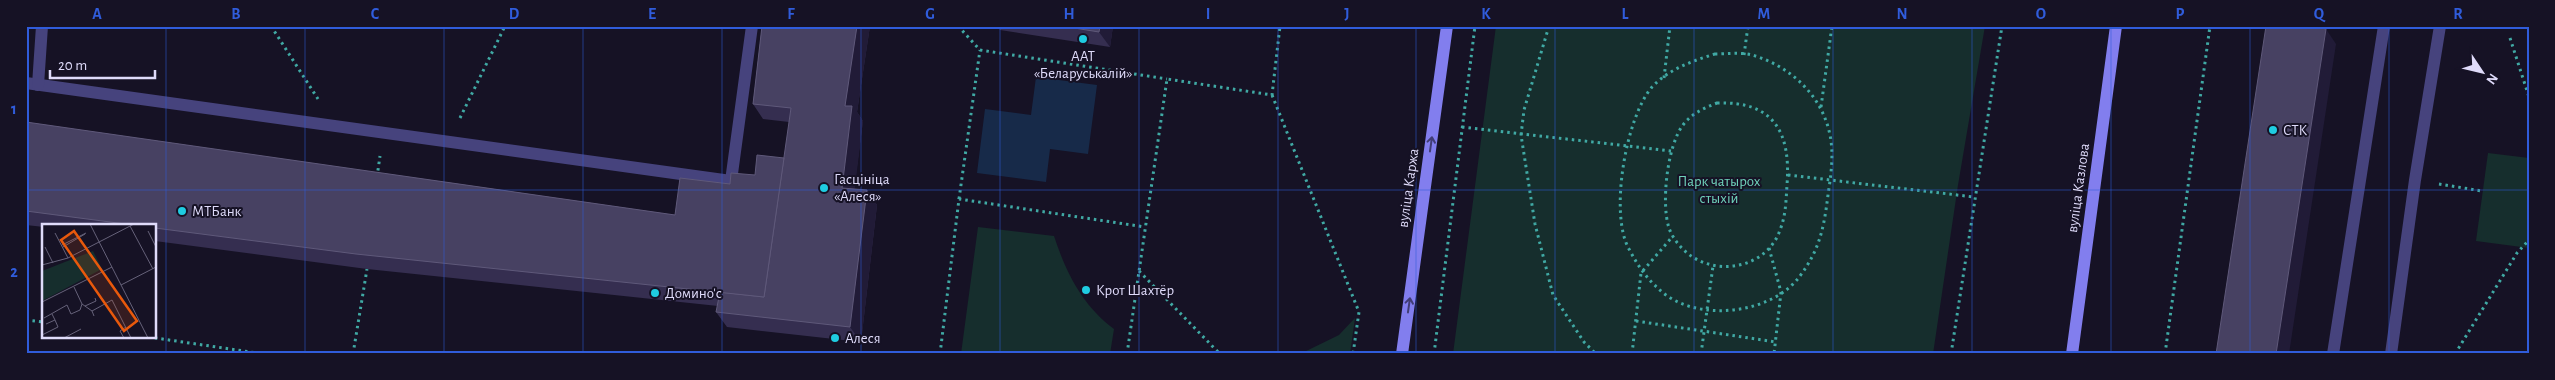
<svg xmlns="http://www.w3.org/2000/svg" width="2555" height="380" font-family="'Alegreya Sans',sans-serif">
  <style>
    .green { fill: #162e2d }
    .water { fill: #172a49 }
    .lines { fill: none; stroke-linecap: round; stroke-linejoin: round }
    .path { stroke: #40a9a4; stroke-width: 3; stroke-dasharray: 2.5 4; stroke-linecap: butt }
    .service { stroke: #46437d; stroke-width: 12 }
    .secondary { stroke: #827eee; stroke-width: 12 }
    .wall { fill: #352e50 }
    .shaded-wall { fill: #211b37 }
    .building { fill: #474162; stroke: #5f597a }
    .oneway { stroke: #413d75 }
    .grid { fill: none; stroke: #305cdb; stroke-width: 1; stroke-opacity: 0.55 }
    .poi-dot { fill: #1fcce1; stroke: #161225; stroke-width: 2 }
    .labels { text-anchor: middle; stroke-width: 4; stroke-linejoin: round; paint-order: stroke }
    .poi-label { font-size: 15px; fill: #dfdbfa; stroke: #161225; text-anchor: start }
    .park-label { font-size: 15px; fill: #6fd1ba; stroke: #161225 }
    .street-label { font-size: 15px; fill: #dfdbfa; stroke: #161225 }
    .inset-road { fill: none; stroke: #66627a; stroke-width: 1 }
    .view { fill: #e8590c; fill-opacity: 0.15; stroke: #e8590c; stroke-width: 2.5 }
    .inset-edge { fill: none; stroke: #dfdbfa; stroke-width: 2.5 }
    .neatline { fill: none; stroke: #305cdb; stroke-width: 2 }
    .grid-label { font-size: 16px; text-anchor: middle; font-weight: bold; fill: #305cdb }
  </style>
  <rect width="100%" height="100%" fill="#161225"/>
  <g class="green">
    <path d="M1496,26H1985L1958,185L1933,354H1453Z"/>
    <path d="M2488,153L2529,158V248L2476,241Z"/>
    <path d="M978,227L1054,236C1066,273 1083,306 1114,329L1110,354H961Z"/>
    <path d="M1355,318L1350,354H1300L1339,335Z"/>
  </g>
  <path class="water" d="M1036,77L1097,85L1088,154L1050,149L1046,182L977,173L985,109L1031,115Z"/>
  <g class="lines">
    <g class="path">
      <path d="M271,26L318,99"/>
      <path d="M958,26L980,50L1167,79"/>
      <path d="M1549,26L1524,110L1521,135L1535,224L1553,295L1584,342L1596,354"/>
      <path d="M2510,38L2529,97"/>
      <path d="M1715,54C1726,54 1741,52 1752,55C1790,66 1822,95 1830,135C1834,154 1831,175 1828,195C1824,227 1820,249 1800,276C1773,313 1703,322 1666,295C1649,282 1639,268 1629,249C1609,214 1626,117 1652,87C1669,69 1692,61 1715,54Z"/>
      <path d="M1744,55L1748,26"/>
      <path d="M1664,78L1670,26"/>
      <path d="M1272,95L1359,312L1353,354"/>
      <path d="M1717,103C1774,101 1791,132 1787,185C1786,200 1786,215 1780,230C1767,268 1716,278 1686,252C1679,246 1672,237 1669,228C1661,204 1667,146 1683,125C1691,114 1704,108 1717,103Z"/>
      <path d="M1821,107L1832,26"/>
      <path d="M460,118L505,26"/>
      <path d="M1462,127L1671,151"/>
      <path d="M1788,175L1974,197"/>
      <path d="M377,177L380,156"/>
      <path d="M2439,184L2482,191"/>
      <path d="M959,199L980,50"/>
      <path d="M1769,248L1781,292L1774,354"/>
      <path d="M1139,271L1220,354"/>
      <path d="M26,320L44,322"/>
      <path d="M1636,321L1776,342"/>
      <path d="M142,336L264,354"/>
      <path d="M353,354L367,269"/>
      <path d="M940,354L959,199L1145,227"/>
      <path d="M1127,354L1167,79L1272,95L1280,26"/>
      <path d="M1434,354L1475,26"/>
      <path d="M1632,354L1641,273L1673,236"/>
      <path d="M1701,354L1713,266"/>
      <path d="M1951,354L2002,26"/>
      <path d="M2165,354L2210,26"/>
      <path d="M2455,354L2517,253L2529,240"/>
    </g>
    <g class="service">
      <path d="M26,83L731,181L752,26"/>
      <path d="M38,85L42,26"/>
      <path d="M2333,354L2384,26"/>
      <path d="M2391,354L2415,180L2440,26"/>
    </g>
    <g class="secondary">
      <path d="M1402,354L1447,26"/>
      <path d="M2072,354L2116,26"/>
    </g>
  </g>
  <g class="wall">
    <path d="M762,26H870L857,112L863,121L854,189L867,190L877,205L861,342L727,327L716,312L718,306L367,269L155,241V225H44V227L26,225V122L675,215L730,184L755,175L784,158L789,122L763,119L753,104Z"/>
    <path d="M997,26H1113L1110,47L1000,30Z"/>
  </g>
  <g class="shaded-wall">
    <path d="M857,26H870L857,112L863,121L853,203L842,188L845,106Z"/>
    <path d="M1100,26H1113L1110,47L1099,32Z"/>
    <path d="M2326,29L2336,44L2289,354H2276Z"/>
    <path d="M867,190L877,205L861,342L850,327Z"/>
  </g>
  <g class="building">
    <path d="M762,26H857L845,106H852L842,188L867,190L850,327L716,312L720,292L764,297L791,108L753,104Z"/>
    <path d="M1062,26H1100L1099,32Z"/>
    <path d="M2266,26H2310L2326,29L2276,354H2216Z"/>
    <path d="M26,122L675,215L680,178L730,184L731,173L755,175L757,155L784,158L764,297L356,254L155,228V225H133L26,211Z"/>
  </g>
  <defs><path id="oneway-shaft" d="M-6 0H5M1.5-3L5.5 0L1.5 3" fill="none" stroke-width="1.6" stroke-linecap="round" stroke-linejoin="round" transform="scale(1.25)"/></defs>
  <g class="oneway">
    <use href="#oneway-shaft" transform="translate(1431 144) rotate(-82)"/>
    <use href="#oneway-shaft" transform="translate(1409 305) rotate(-82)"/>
  </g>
  <path class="grid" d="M166,26V354M305,26V354M444,26V354M583,26V354M722,26V354M861,26V354M1000,26V354M1139,26V354M1278,26V354M1416,26V354M1555,26V354M1694,26V354M1833,26V354M1972,26V354M2111,26V354M2250,26V354M2389,26V354M26,190H2529"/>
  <g class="poi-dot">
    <circle cx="1083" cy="39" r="5"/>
    <circle cx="2273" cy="130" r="5"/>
    <circle cx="824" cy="188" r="5"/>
    <circle cx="182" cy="211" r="5"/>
    <circle cx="1086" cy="290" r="5"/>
    <circle cx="655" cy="293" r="5"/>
    <circle cx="835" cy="338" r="5"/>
  </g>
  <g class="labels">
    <g class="poi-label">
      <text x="1083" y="61" text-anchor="middle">ААТ<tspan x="1083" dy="17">«Беларуськалій»</tspan></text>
      <text x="2283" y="135">СТК</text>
      <text x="834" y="184">Гасцініца<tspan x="834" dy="17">«Алеся»</tspan></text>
      <text x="192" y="216">МТБанк</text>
      <text x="1096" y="295">Крот Шахтёр</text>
      <text x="665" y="298">Домино'c</text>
      <text x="845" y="343">Алеся</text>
    </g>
    <g class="park-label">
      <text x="1719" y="186">Парк чатырох<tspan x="1719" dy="17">стыхій</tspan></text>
    </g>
    <g class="street-label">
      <text transform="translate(1408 188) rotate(-82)" y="5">вуліца Каржа</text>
      <text transform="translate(2078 188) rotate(-82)" y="5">вуліца Казлова</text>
    </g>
  </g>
  <g transform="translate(42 224)">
    <rect width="114" height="114" fill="#161225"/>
    <path d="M51,27L60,45L0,77V47Z" fill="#162e2d"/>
    <path class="inset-road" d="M48,0L106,114M88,2L111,45M106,7L114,23M13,9L26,34M20,21L44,9M3,23L11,39M21,23L43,10M0,41L26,34L92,0M79,61L114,43M32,63L40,80L50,87M0,78L70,43M43,82L54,77L53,74M52,92L50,87L70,76L89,114M2,94L25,81L29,90L38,86L40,80M4,100L13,96L10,90M0,111L16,103L13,96M22,114L39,105M82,114L78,107L84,103"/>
    <path class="view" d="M32,7L95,97L82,107L19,16Z"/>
    <rect width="114" height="114" class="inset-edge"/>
  </g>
  <rect width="2555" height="380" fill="none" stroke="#161225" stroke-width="55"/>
  <g transform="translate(2482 72) rotate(125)" stroke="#161225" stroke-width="4" paint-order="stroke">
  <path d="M0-4L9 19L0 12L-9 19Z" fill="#dfdbfa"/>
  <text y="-8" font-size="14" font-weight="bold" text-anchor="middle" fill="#dfdbfa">N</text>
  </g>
  <path d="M50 70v8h105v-8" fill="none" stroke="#dfdbfa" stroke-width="2.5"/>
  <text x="58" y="70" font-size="15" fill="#dfdbfa" stroke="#161225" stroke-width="4" paint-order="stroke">20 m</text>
  <rect x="28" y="28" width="2500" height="324" class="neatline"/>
  <g class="grid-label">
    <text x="97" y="19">A</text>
    <text x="236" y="19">B</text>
    <text x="375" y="19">C</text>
    <text x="514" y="19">D</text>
    <text x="652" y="19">E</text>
    <text x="791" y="19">F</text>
    <text x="930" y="19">G</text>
    <text x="1069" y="19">H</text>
    <text x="1208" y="19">I</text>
    <text x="1347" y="19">J</text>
    <text x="1486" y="19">K</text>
    <text x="1625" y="19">L</text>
    <text x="1764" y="19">M</text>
    <text x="1902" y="19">N</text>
    <text x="2041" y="19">O</text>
    <text x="2180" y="19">P</text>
    <text x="2319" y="19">Q</text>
    <text x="2458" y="19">R</text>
    <text x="14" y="114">1</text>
    <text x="14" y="277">2</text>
  </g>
</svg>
